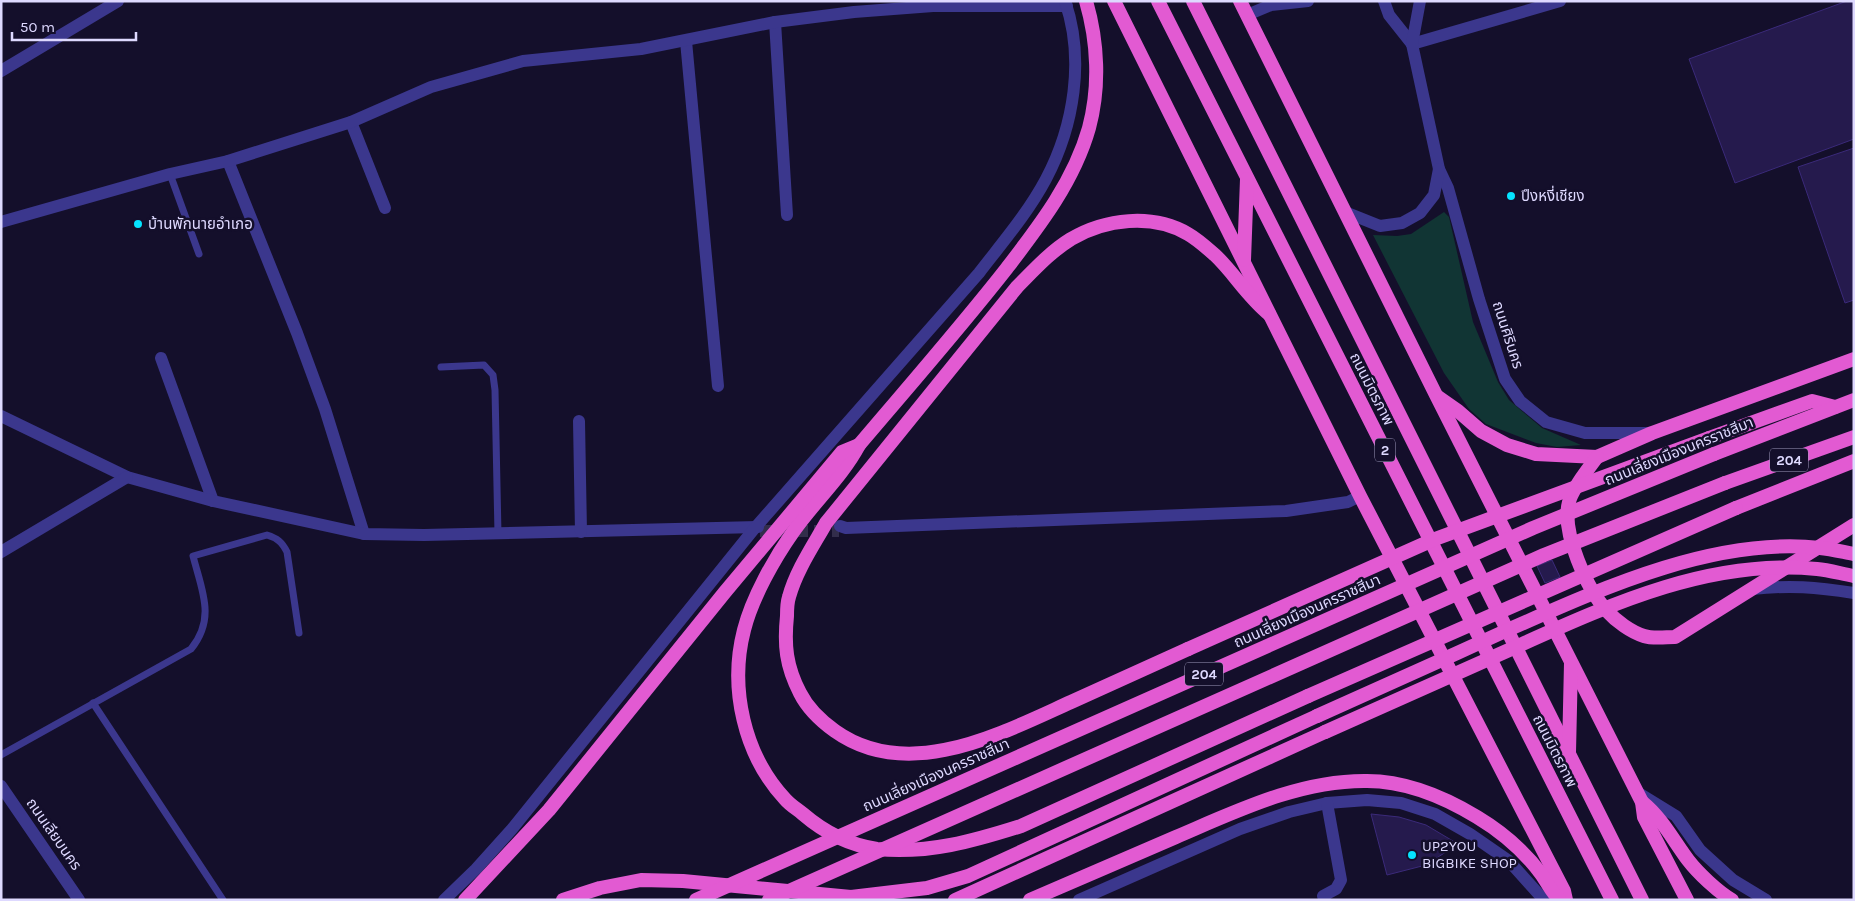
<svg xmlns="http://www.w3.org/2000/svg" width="1855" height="901" font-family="Karla,'Noto Sans Thai',sans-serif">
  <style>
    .green { fill: #113534 }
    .building { fill: #251a4d; stroke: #3b2a7a }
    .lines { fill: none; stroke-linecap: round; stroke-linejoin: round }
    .minor-tunnel { stroke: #322d4b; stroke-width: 12; stroke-dasharray: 12 6; stroke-linecap: butt }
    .service { stroke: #3b378d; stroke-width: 7 }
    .minor { stroke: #3b378d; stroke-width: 12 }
    .tertiary { stroke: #3b378d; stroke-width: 12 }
    .trunk { stroke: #e25ad2; stroke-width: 14 }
    .trunk-bridge { stroke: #e25ad2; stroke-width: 14 }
    .poi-dot { fill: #05e3ff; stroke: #140f2b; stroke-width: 2 }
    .labels { text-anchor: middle; stroke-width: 5; stroke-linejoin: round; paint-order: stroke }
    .shield { fill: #140f2b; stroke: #a19cbf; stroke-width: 1 }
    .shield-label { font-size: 14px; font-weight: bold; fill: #ded9ff }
    .poi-label { font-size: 15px; fill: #ded9ff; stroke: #140f2b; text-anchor: start }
    .street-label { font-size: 15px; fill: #ded9ff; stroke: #140f2b }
  </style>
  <rect width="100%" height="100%" fill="#140f2b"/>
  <path class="green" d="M1444,212L1449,217L1473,322L1498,382L1509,400L1542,428L1581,445L1557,447L1536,443L1486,424L1469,409L1444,373L1373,235L1397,236L1411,234Z"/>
  <g class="building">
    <path d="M1847,1H1854V139L1735,183L1689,59Z"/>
    <path d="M1854,148V300L1845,303L1798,167Z"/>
    <path d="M1552,560L1560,577L1545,583L1537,566Z"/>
    <path d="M1371,814L1399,817L1426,825L1458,844L1426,865L1387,875Z"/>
  </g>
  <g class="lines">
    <path class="minor-tunnel" d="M760,531H839"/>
    <g class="service">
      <path d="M170,174L199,254"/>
      <path d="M441,367L484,365L493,375L495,390L498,534"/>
      <path d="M93,703L223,900"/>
      <path d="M1,755L191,649C216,618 202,591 193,556L267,535C277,538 282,542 287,552L299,633"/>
    </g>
    <g class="minor">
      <path d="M1247,15L1271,5L1308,1"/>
      <path d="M775,22L787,215"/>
      <path d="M686,41L718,386"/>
      <path d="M1412,44L1560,1"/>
      <path d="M1,71L118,1"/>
      <path d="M351,122L385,208"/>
      <path d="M228,161L297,333L325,409L364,534"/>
      <path d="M1,222L170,174L228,161L351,122L431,87L523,61L641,49L775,22L854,12L933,6H1067"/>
      <path d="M161,358L213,501"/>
      <path d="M1,416L127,477L213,501L364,534L424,535L758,527"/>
      <path d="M579,421L581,532"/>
      <path d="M840,526L846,528L1286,511L1348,502L1360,496"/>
      <path d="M1,552L127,477"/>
      <path d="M1752,589C1790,585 1816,587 1854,593"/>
      <path d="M1,786L79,900"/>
      <path d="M1637,792L1676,816L1700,850L1733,880L1766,900"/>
      <path d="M444,900L476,869L512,829L754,529L979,273C1002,243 1028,213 1046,179C1074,126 1085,59 1065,1"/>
      <path d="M1079,900L1240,829L1289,812L1327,803L1367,800L1401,803L1435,814L1470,834L1509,861L1544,900"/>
      <path d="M1325,900L1323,896L1336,889L1341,880L1327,803"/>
    </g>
    <g class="tertiary">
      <path d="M1384,1L1389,15L1412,44"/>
      <path d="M1420,1L1412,44L1439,169L1448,188L1479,299L1505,379L1520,401L1546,422L1585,433H1650"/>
      <path d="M1345,212L1380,226L1402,223L1420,213L1434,195L1439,169"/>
    </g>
    <g class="trunk">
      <path d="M1086,1C1098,42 1100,87 1089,128C1074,181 1040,225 1007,268C960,328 909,386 859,445C842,477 814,502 793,532C774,559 752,598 744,630C729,688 744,755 785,799C790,805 797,809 803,814C824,832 849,845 877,849C928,854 974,841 1021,826L1308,696"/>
      <path d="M1114,1L1360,496L1564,891L1566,900"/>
      <path d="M1158,1L1612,900"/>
      <path d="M1193,1L1642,900"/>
      <path d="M1240,1L1436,395L1642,802L1644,817L1687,900"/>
      <path d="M1244,260L1247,179"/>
      <path d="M1438,397L1458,411L1481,431L1507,445L1536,454L1597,457L1652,433L1854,359"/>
      <path d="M1709,438L1812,401L1835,407"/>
      <path d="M1714,454L1854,400"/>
      <path d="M1597,457C1589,468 1572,489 1569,502C1561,532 1587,589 1607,611C1616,621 1631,632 1644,636C1653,639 1666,637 1675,637L1854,525"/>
      <path d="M1725,483L1854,437"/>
      <path d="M1736,508L1854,461"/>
      <path d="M1188,649C1149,667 1110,684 1071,702C1000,734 908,783 835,731C821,721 808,709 800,693C786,666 784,645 787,616C787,610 787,603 789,597C796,571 813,546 826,523L1017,287C1034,270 1050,252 1071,239C1105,219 1152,213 1188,234C1197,239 1207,248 1215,255C1234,273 1247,296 1269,314"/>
      <path d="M1569,752L1571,663"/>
      <path d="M1642,802C1662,818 1673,840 1688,860C1698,873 1718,892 1732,900"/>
      <path d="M465,900L549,810L725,592L842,452L859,445"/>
      <path d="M563,900L600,888L641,880L683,881L851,897L927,888L968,876L1317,716"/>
      <path d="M955,900L1325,732"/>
      <path d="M1030,900C1079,879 1127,858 1176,837C1237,811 1300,780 1367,781C1407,781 1444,797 1477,817C1502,832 1525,852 1542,875C1548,884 1552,893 1560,900"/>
    </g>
    <g class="trunk-bridge">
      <path d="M1188,649L1435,539L1709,438"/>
      <path d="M1308,696L1736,508"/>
      <path d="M1317,716C1379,688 1440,661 1501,633C1596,591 1713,536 1820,548C1831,549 1843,552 1854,554"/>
      <path d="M1325,732C1386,705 1447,678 1509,650C1605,607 1708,558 1817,569C1829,570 1842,574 1854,576"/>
      <path d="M696,900L1533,528L1714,454"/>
      <path d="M769,900L1544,555L1725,483"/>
    </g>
  </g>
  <g class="poi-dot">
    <circle cx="1511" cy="196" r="5"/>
    <circle cx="138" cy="224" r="5"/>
    <circle cx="1412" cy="855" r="5"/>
  </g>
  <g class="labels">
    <g class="shield">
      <rect x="1375" y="438.5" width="20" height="23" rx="4"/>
      <rect x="1770" y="448.5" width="38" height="23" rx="4"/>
      <rect x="1185" y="662.5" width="38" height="23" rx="4"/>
    </g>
    <g class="shield-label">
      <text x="1385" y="455">2</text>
      <text x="1789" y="465">204</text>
      <text x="1204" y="679">204</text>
    </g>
    <g class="poi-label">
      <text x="1521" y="201">ปึงหงี่เชียง</text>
      <text x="148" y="229">บ้านพักนายอำเภอ</text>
      <text x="1422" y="851">UP2YOU<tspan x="1422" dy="17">BIGBIKE SHOP</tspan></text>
    </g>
    <g class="street-label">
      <text transform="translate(1508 335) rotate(72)" y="5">ถนนศิรินคร</text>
      <text transform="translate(1372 389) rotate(63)" y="5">ถนนมิตรภาพ</text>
      <text transform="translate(1679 451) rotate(-22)" y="5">ถนนเลี่ยงเมืองนครราชสีมา</text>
      <text transform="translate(1307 611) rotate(-24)" y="5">ถนนเลี่ยงเมืองนครราชสีมา</text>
      <text transform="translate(1555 751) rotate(63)" y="5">ถนนมิตรภาพ</text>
      <text transform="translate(936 775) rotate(-24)" y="5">ถนนเลี่ยงเมืองนครราชสีมา</text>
      <text transform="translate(54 834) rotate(55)" y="5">ถนนเลียบนคร</text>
    </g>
  </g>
  <rect width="1855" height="901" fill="none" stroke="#ded9ff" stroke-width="5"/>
  <path d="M12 32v8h124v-8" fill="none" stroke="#ded9ff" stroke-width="2.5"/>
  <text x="20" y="32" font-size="15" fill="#ded9ff" stroke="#140f2b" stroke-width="4" paint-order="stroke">50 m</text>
</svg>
